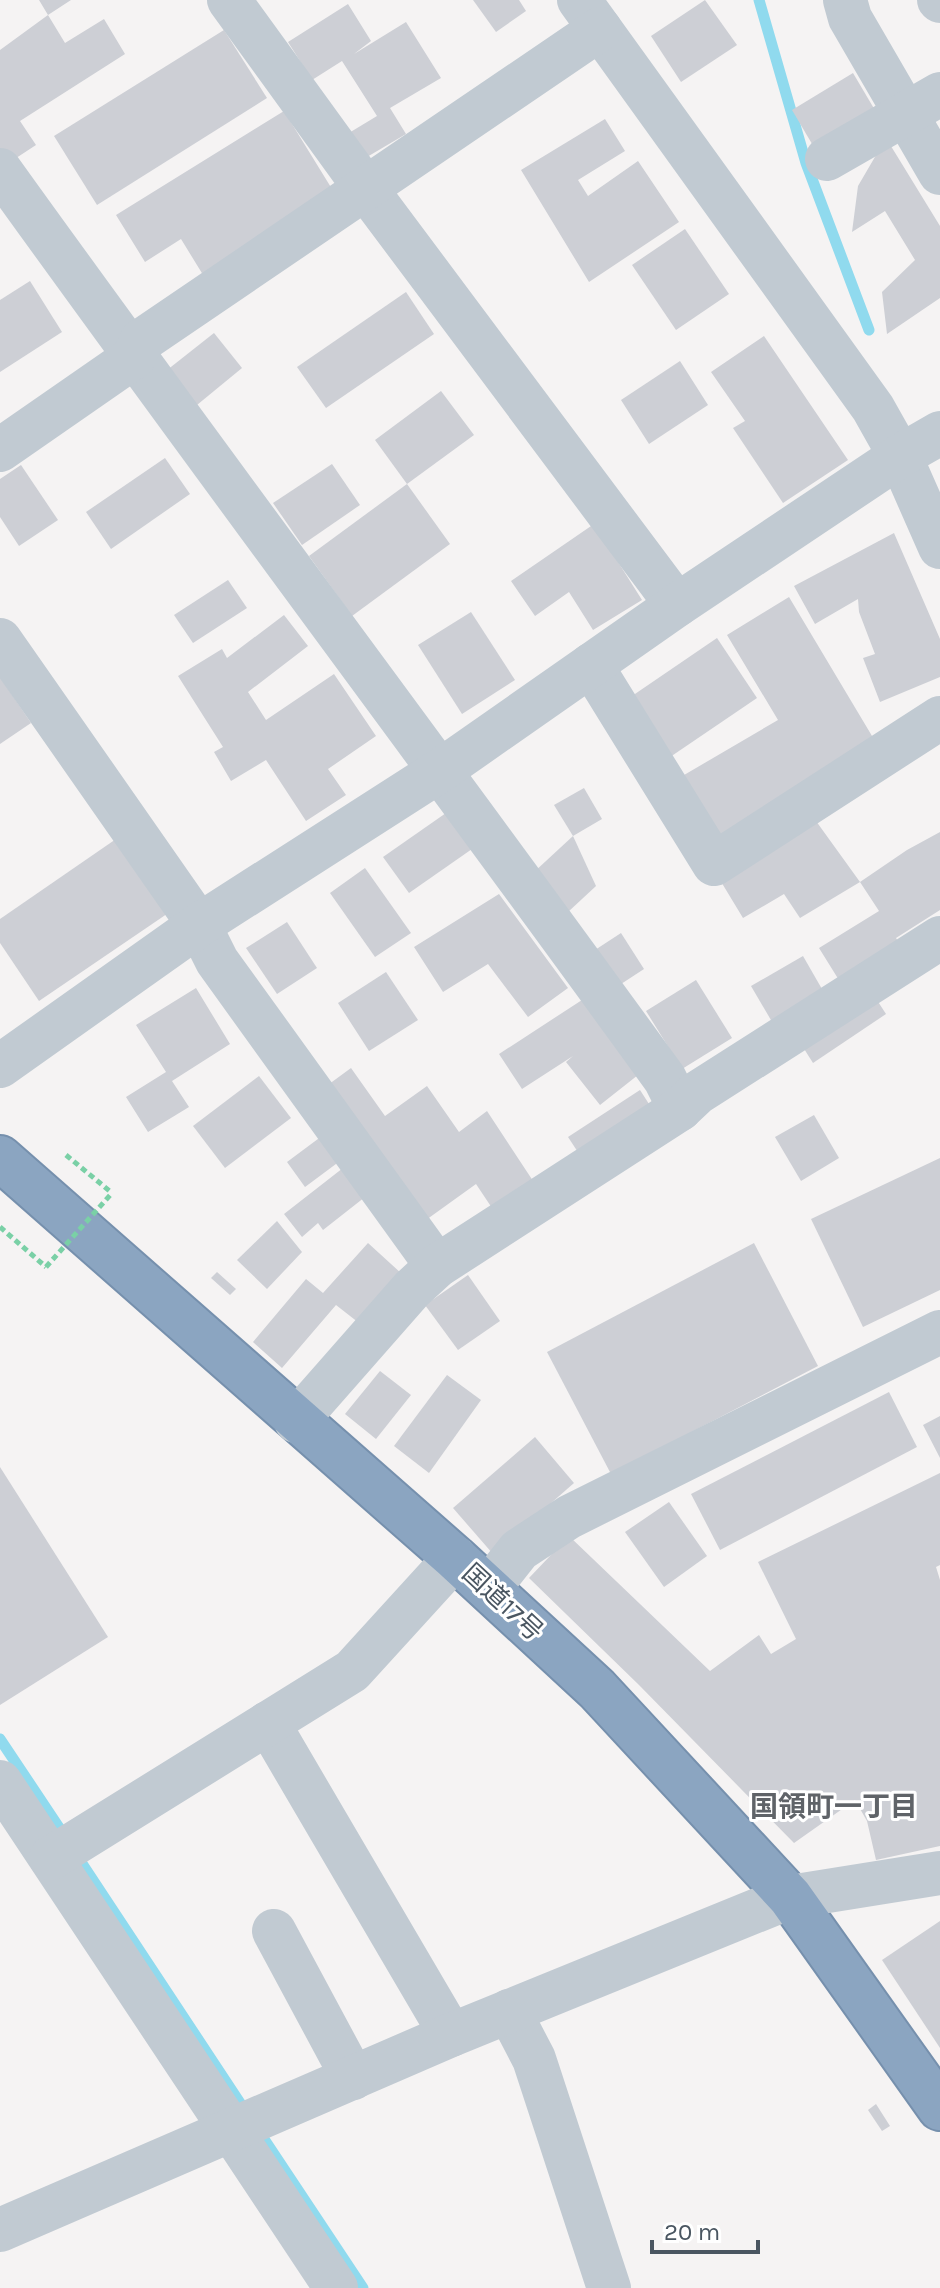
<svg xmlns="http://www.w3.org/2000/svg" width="940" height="2288" font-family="Karla,'Noto Sans JP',sans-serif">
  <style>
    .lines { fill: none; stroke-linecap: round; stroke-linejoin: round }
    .stream { stroke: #90daee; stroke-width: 11 }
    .building { fill: #cdcfd5 }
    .highway-casing { stroke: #7690ad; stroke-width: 48 }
    .path { stroke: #7ad0a6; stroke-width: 5; stroke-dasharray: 6 4; stroke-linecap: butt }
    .minor { stroke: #c1cad2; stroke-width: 44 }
    .highway { stroke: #8ba5c1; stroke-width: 44 }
    .path-bridge { stroke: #7ad0a6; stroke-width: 5; stroke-dasharray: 6 4; stroke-linecap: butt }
    .labels { text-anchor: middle; stroke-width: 6; stroke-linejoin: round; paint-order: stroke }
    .street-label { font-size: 26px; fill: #4a5661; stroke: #fff }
    .neighbourhood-label { font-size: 28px; font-weight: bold; fill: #5f6368; stroke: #fff }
  </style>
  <rect width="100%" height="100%" fill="#f5f3f3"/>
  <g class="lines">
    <g class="stream">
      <path d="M759,0L806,163L869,330"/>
      <path d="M0,1739L66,1838"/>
      <path d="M75,1853L246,2112"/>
      <path d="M258,2130L363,2288"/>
    </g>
  </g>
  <g class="building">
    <path d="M39,0H71L48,15L65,43L104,19L125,54L20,121L36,145L7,164L0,154V50L48,15Z"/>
    <path d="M473,0H519L526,11L496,32Z"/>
    <path d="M705,0L737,45L681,82L651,36Z"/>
    <path d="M348,4L371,41L354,54L406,22L441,78L390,108L406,134L350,167L334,142L377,116L342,61L312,80L288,42Z"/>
    <path d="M224,30L267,98L97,205L54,136Z"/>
    <path d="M853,73L879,117L818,154L792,110Z"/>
    <path d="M284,111L340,202L208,283L181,239L145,262L116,215Z"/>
    <path d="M605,119L625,151L578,180L588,196L638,161L679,222L589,282L521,170Z"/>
    <path d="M886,138L940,226V298L887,334L882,292L915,260L885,211L852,232L858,186Z"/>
    <path d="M685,229L729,294L676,330L632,265Z"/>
    <path d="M30,281L62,332L0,372V300Z"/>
    <path d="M406,292L434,334L326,408L297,367Z"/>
    <path d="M214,333L242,368L186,414L157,378Z"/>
    <path d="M764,336L848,460L783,503L733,428L745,421L711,372Z"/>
    <path d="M680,361L708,405L649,444L621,400Z"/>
    <path d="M441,391L474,435L407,484L375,440Z"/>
    <path d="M165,458L190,494L111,549L86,512Z"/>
    <path d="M332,464L360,505L302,545L273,503Z"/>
    <path d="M21,465L58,520L19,546L0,517V479Z"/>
    <path d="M407,484L450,544L352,616L309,556Z"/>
    <path d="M594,524L642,600L593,630L569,592L535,616L511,581Z"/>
    <path d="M894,533L940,639V677L880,702L863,658L875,654L859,612L858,599L815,624L794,586Z"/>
    <path d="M228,580L247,608L193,643L174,615Z"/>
    <path d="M789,597L878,746L707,850L667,785L778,720L727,635Z"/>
    <path d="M471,612L515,680L462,714L418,645Z"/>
    <path d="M284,615L308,646L248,692L266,720L334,674L376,736L328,769L346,795L306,821L266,760L231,781L214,752L223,747L178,676L222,649L227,658Z"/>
    <path d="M717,638L757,698L651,770L610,711Z"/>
    <path d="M0,677L31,723L0,744Z"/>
    <path d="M584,788L602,819L573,836L554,805Z"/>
    <path d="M446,813L472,849L409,893L383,857Z"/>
    <path d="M816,821L860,882L907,850L940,832V910L896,938L902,948L842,985L819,948L879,911L860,882L800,918L784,894L743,918L720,880Z"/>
    <path d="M132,828L183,903L39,1001L0,943V919Z"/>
    <path d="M573,836L596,886L568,912L533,873Z"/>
    <path d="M365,868L411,933L375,957L330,893Z"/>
    <path d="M499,894L568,988L528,1017L488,964L443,992L414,947Z"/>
    <path d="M287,922L317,968L277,994L246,948Z"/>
    <path d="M621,933L644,969L618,986L595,950Z"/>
    <path d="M803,956L830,1003L778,1032L751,986Z"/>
    <path d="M386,972L418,1020L369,1051L338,1003Z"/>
    <path d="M696,980L732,1038L682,1069L646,1011Z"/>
    <path d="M196,988L230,1044L172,1081L189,1107L148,1132L126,1097L166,1072L136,1025Z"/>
    <path d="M873,994L886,1014L813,1063L801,1044Z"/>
    <path d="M582,1000L638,1075L600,1105L566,1062L573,1056L522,1089L499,1054Z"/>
    <path d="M351,1068L385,1116L427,1086L459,1132L487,1111L539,1190L498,1217L476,1184L419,1225L321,1090Z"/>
    <path d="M259,1076L291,1118L225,1168L193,1126Z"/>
    <path d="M640,1090L665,1129L593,1175L568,1137Z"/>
    <path d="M814,1115L839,1158L801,1181L775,1137Z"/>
    <path d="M326,1133L344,1158L305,1187L287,1162Z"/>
    <path d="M940,1158V1290L863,1327L811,1219Z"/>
    <path d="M343,1168L365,1197L323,1230L318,1223L302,1237L284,1214Z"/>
    <path d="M277,1221L302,1252L267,1289L237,1260Z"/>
    <path d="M368,1243L402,1274L359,1323L336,1305L282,1368L253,1342L306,1279L323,1293Z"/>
    <path d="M754,1243L818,1366L611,1474L547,1352Z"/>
    <path d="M217,1272L236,1289L230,1295L211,1278Z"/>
    <path d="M468,1275L500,1321L458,1350L425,1305Z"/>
    <path d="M380,1371L411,1395L376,1439L345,1414Z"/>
    <path d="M447,1375L481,1400L429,1473L394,1446Z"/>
    <path d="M889,1392L917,1447L720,1550L691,1494Z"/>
    <path d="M940,1416V1458L923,1425Z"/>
    <path d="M535,1437L574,1483L493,1554L453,1508Z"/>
    <path d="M0,1467L108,1637L0,1705Z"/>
    <path d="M940,1473V1565L936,1567L940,1580V1846L876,1860L867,1821L855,1800L794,1843L639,1685L529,1578L569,1536L710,1671L759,1635L771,1654L796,1639L758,1562Z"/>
    <path d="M669,1502L707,1556L664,1587L625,1532Z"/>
    <path d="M940,1921V2048L882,1960Z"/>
    <path d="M876,2104L890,2126L882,2131L868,2110Z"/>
  </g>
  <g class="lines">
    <defs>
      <path id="highway" d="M0,1158L455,1558L597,1689L790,1897L940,2108"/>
    </defs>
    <use href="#highway" class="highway-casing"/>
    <g class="path">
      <path d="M66,1155L112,1193"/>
      <path d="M0,1227L46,1267"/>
    </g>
    <g class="minor">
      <path d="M229,0L366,189L677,605"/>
      <path d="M579,0L873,408L900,456L940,547"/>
      <path d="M845,0L850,18L940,173"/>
      <path d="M939,0L940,1"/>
      <path d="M827,159L940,94"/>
      <path d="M0,170C219,475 445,775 665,1079L680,1109"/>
      <path d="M0,450L134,357L141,341L600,29"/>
      <path d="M0,640L199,925L217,961L437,1266"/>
      <path d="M591,665L714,864L940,718"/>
      <path d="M0,1066L199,925L441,770L677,605L900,456L940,433"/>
      <path d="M296,1421L412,1289L437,1266L680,1109L697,1093L940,938"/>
      <path d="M489,1588L519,1550L569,1517L940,1332"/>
      <path d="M268,1723L451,2035"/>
      <path d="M0,1782L336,2288"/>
      <path d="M51,1858L352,1671L455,1558"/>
      <path d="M274,1931L353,2078"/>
      <path d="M509,2011L534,2059L609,2288"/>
      <path d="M0,2230L451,2035L790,1897L940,1873"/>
    </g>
    <use href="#highway" class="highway"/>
    <path class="path-bridge" d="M46,1267L112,1193"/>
  </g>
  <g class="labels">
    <g class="street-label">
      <text transform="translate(503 1602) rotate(43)" y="9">国道17号</text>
    </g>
    <g class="neighbourhood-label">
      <text x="834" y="1816">国領町一丁目</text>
    </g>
  </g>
  <path d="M652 2240v12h106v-12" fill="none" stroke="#4a5661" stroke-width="4"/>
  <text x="664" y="2240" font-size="24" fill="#4a5661" stroke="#ffffff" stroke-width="6" paint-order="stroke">20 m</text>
</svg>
